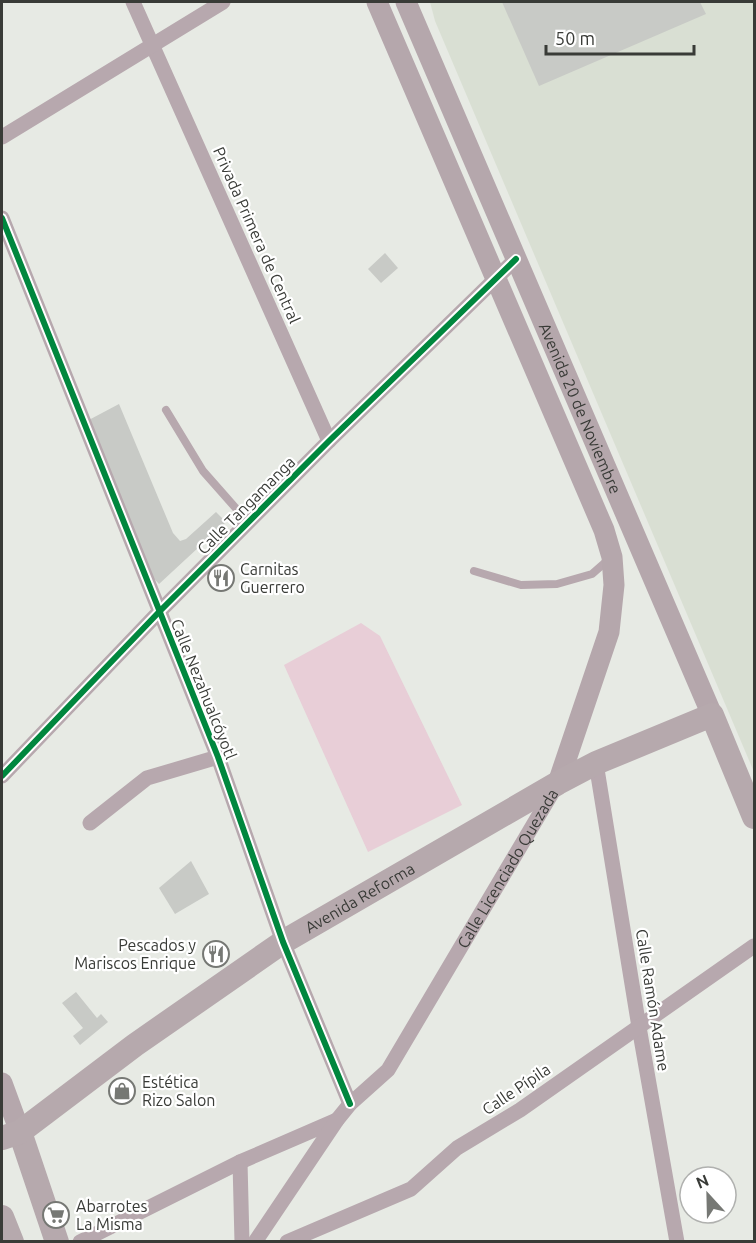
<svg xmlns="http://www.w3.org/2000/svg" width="756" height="1243" font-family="Ubuntu,sans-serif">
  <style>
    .built { fill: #d9dfd3 }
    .green { fill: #e8ced7 }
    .building { fill: #c8cac6 }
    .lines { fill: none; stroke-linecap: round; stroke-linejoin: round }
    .lane { stroke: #b7a8ae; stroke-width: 8 }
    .street { stroke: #b7a8ae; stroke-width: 15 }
    .secondary { stroke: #b5a7ac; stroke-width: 21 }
    .primary { stroke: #b6a9ad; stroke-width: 24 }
    .cycleway-casing { stroke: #fff; stroke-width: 10 }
    .cycleway { stroke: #00873e; stroke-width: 6 }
    .labels { text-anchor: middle; stroke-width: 4.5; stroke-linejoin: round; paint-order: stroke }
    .street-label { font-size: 16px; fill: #393b37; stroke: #fff }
    .poi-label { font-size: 16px; fill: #393b37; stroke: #fff; text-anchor: start }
  </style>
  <rect width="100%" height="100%" fill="#e7eae4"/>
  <path class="built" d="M430,2H754V772L435,21Z"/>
  <path class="green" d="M361,623L380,636L462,805L368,852L284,665Z"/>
  <g class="building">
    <path d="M502,2H700L706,14L539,86Z"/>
    <path d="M385,253L398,268L381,283L368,269Z"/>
    <path d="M119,404L173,533L180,541L186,539L216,512L226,522L159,584L147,571L85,422Z"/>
    <path d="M191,861L209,894L175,914L159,888Z"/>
    <path d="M76,992L97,1018L101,1014L108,1022L80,1045L73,1036L83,1028L62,1003Z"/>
  </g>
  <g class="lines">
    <g class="lane">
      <path d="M166,410L203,471L248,522"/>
      <path d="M474,571L521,585L557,584L592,574L608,560"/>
    </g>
    <g class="street">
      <path d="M133,2L329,441"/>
      <path d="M2,137L223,2"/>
      <path d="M2,218L218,757L283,942L350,1104"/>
      <path d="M596,763L639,1027L677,1242"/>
      <path d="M2,776L159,612L329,441L516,259"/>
      <path d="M90,823L147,778L218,757"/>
      <path d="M240,1162L242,1242"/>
      <path d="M80,1242L240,1162L337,1120"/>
      <path id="s1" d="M255,1242L337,1120L350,1104L388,1070L555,788"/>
      <path d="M287,1242L411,1189L457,1148L520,1110L754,946"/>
    </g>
    <g class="secondary">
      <path d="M377,2L604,530L612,557L614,585L609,632L558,783"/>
      <path id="s2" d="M406,2L712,715"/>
      <path d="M2,1083L20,1132"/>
    </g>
    <g class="primary">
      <path d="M20,1132L57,1242"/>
      <path id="s3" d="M2,1138L20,1132L135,1045L283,942L558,783L596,763L712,715L754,817"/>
      <path d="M2,1217L12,1242"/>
    </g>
    <defs>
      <g id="cycleway">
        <path d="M2,218L218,757L283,942L350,1104"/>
        <path d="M2,776L159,612L329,441L516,259"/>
      </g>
    </defs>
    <use href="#cycleway" class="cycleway-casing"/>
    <use href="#cycleway" class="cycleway"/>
  </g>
  <defs>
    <symbol id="restaurant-ring" viewBox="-11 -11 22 22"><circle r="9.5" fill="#fff" stroke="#767874" stroke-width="1.5"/><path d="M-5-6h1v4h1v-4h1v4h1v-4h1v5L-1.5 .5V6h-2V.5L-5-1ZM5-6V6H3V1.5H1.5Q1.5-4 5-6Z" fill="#767874"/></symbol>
    <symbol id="shop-ring" viewBox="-11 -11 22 22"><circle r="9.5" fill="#fff" stroke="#767874" stroke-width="1.5"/><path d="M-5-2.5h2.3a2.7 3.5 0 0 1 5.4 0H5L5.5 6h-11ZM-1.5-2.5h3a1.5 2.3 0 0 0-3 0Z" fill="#767874"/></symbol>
    <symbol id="supermarket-ring" viewBox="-11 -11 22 22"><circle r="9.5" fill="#fff" stroke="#767874" stroke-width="1.5"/><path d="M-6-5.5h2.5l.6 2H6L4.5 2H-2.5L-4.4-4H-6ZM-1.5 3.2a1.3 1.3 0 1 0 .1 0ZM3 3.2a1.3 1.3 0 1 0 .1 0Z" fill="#767874"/></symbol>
  </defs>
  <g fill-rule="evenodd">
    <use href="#restaurant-ring" x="206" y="563" width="30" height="30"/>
    <use href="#restaurant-ring" x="201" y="939" width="30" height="30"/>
    <use href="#shop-ring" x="107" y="1076" width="30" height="30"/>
    <use href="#supermarket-ring" x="41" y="1200" width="30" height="30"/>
  </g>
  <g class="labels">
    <g class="street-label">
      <text transform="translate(257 235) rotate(66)" y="6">Privada Primera de Central</text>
      <text dy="6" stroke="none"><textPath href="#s2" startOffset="442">Avenida 20 de Noviembre</textPath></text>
      <text transform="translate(246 505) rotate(-45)" y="6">Calle Tangamanga</text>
      <text transform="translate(204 689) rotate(68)" y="6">Calle Nezahualcóyotl</text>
      <text dy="6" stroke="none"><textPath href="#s1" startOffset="453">Calle Licenciado Quezada</textPath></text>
      <text dy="6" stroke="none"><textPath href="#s3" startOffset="432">Avenida Reforma</textPath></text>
      <text transform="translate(653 1000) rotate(81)" y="6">Calle Ramón Adame</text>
      <text transform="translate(516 1089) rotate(-34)" y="6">Calle Pípila</text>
    </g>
    <g class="poi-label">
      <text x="240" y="575">Carnitas<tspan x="240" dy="18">Guerrero</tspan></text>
      <text x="196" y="951" text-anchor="end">Pescados y<tspan x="196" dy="18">Mariscos Enrique</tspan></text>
      <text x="142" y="1088">Estética<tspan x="142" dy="18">Rizo Salon</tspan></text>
      <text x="76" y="1212">Abarrotes<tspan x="76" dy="18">La Misma</tspan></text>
    </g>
  </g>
  <rect width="756" height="1243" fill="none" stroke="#393b37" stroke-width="6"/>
  <g transform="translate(708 1195) rotate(338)"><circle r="28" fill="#ffffff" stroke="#b0b1af" stroke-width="1.5"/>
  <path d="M0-4.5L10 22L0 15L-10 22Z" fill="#767874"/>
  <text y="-9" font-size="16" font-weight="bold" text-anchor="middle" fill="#393b37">N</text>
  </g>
  <path d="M546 45v9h148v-9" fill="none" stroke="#393b37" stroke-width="3"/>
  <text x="555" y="45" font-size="18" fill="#393b37" stroke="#ffffff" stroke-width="4.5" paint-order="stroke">50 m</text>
</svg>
